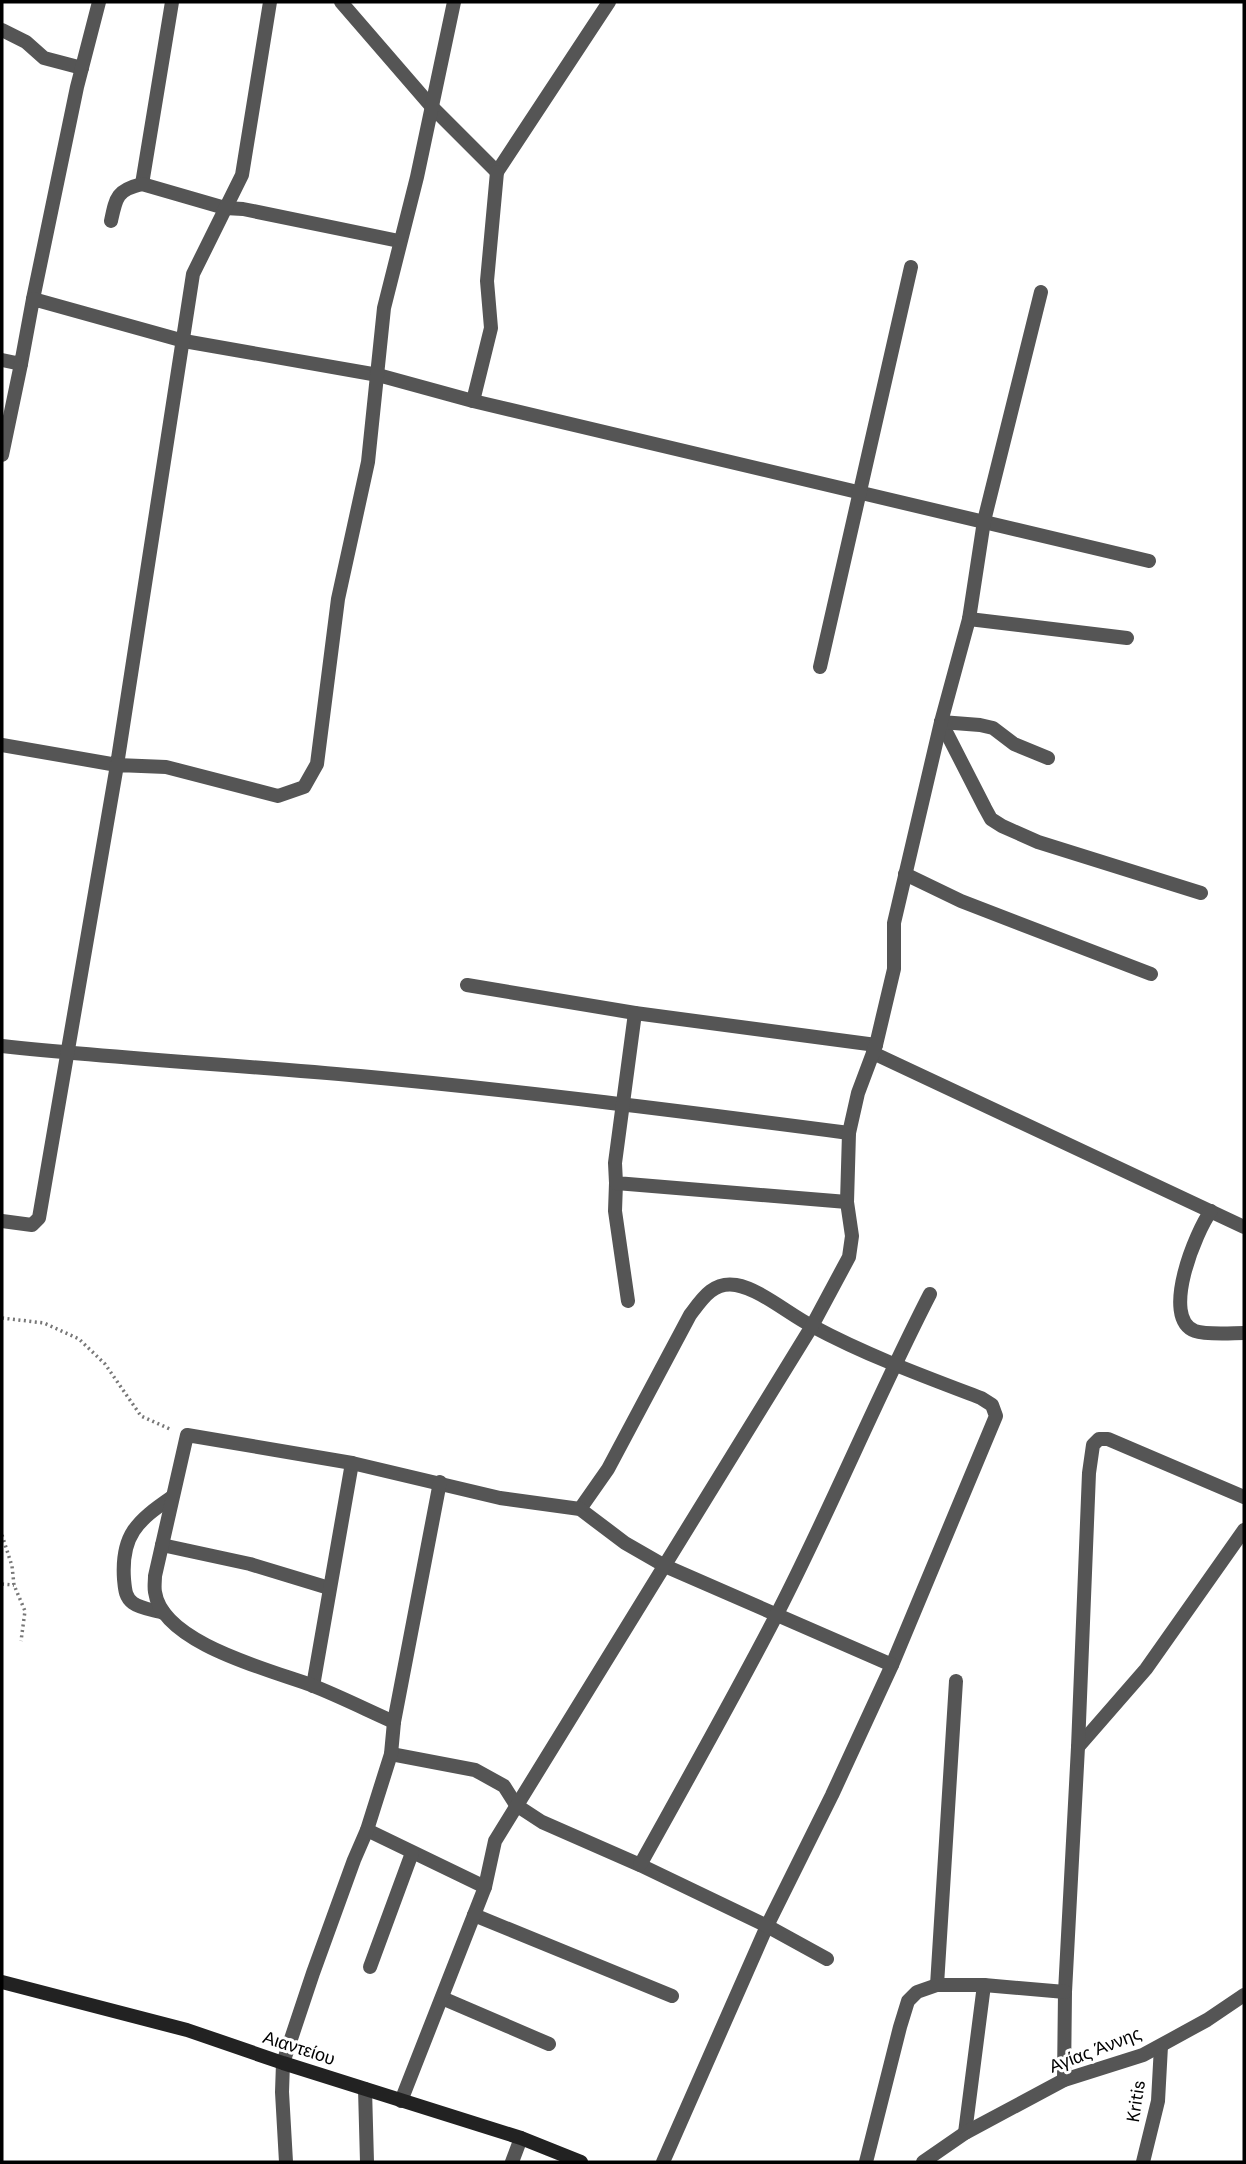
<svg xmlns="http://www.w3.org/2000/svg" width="1246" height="2164" font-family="'DM Sans',sans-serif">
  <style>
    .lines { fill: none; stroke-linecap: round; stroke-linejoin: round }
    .path { stroke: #777; stroke-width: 3.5; stroke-dasharray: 2 3.5; stroke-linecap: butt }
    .minor { stroke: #555; stroke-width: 14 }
    .tertiary { stroke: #555; stroke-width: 14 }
    .secondary { stroke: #222; stroke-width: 14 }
    .labels { text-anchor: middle; stroke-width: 6; stroke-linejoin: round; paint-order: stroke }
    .street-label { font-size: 18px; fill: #000; stroke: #fff }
  </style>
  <rect width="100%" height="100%" fill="#fff"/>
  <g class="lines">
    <g class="path">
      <path d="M2,1318L44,1323L79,1339L105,1364L141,1416L172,1430"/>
      <path d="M2,1535L12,1566L14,1585L25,1611L21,1641"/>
      <path d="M2,1584L14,1585"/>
    </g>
    <g class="minor">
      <path d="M341,2L431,106L497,172L609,2"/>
      <path d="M2,30L26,42L44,58L82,68"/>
      <path d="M142,184L172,2"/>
      <path d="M111,221C116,197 117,190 142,184L225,208L243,209L399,241"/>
      <path d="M33,299L77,87L99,2"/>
      <path d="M2,360L21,364L33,299L184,341L378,375L473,401L1149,561"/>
      <path d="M473,401L491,328L487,281L497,172"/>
      <path d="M2,455L21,364"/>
      <path d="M969,619L1127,638"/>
      <path d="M820,667L911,267"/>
      <path d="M941,722L985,808L991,819L1002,826L1038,842L1201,893"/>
      <path d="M941,722L980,725L993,728L1014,744L1048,758"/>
      <path d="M2,745L117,765L193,274L242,175L270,2"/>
      <path d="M905,874L961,901L1151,974"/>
      <path d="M467,985L635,1013"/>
      <path d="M2,1046C121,1059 241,1065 360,1076C524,1091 687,1112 849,1133"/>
      <path d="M873,1053L1244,1227"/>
      <path d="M616,1183L615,1211L628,1301"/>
      <path d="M847,1202L616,1183L615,1163L635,1013L876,1045"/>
      <path d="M1211,1211C1196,1231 1160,1318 1195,1331C1206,1335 1232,1333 1244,1333"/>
      <path d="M2,1221L32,1225L39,1218L117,765L166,767L278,796L304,787L317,764L338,599L368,462L384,308L417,177L454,2"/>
      <path d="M580,1509L608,1469L690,1315C702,1299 713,1281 736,1285C760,1289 790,1315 812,1326C866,1355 923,1376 981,1398L992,1405L996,1416L892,1665L832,1795L767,1926L663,2162"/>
      <path d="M162,1545L250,1564L329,1588"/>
      <path d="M164,1613C155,1610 141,1609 133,1603C125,1597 125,1589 124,1579C121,1535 137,1521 172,1497"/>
      <path d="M313,1686L352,1463"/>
      <path d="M394,1722C367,1710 339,1696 311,1685C270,1670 162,1643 155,1592C154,1587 155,1581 155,1576L187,1435L352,1463L500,1498L580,1509L625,1543L665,1566L892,1665"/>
      <path d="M1078,1747L1146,1669L1244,1530"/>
      <path d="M391,1754L475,1770L504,1786L516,1805L542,1822L640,1865L767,1926L827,1959"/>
      <path d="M367,1830L485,1887"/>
      <path d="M640,1865C686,1782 733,1699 777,1614C831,1509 876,1399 930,1294"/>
      <path d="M474,1915L672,1996"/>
      <path d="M370,1967L412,1853"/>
      <path d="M937,1985L956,1681"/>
      <path d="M442,1998L549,2044"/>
      <path d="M1064,2080L1065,1992L1078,1747L1089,1473L1093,1445L1099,1439H1108L1244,1497"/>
      <path d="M365,2089L367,2162"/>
      <path d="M401,2101L485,1887L495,1841L812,1326L849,1257L852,1236L847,1202L849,1133L858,1093L876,1045L894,969V923L941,722L969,619L984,521L1041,292"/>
      <path d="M965,2133L984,1985"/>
      <path d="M286,2162L282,2092L283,2063L313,1973L354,1860L367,1830L391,1754L394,1722L440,1482"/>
      <path d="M512,2162L521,2138"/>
      <path d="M866,2162L900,2027L908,2001L917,1992L937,1985H984L1065,1992"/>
      <path d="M1143,2162L1158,2101L1161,2046"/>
    </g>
    <path class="tertiary" d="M923,2162L965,2133L1064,2080L1143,2055L1207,2020L1244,1995"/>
    <path class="secondary" d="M2,1982L187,2030L283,2063L521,2138L581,2162"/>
  </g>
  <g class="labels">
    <g class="street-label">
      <text transform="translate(299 2048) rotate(18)" y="6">Αιαντείου</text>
      <text transform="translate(1095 2050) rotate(-21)" y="6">Αγίας Άννης</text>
      <text transform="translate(1136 2101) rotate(-81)" y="6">Kritis</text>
    </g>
  </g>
  <rect width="1246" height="2164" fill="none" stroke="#000000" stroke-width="7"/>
</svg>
